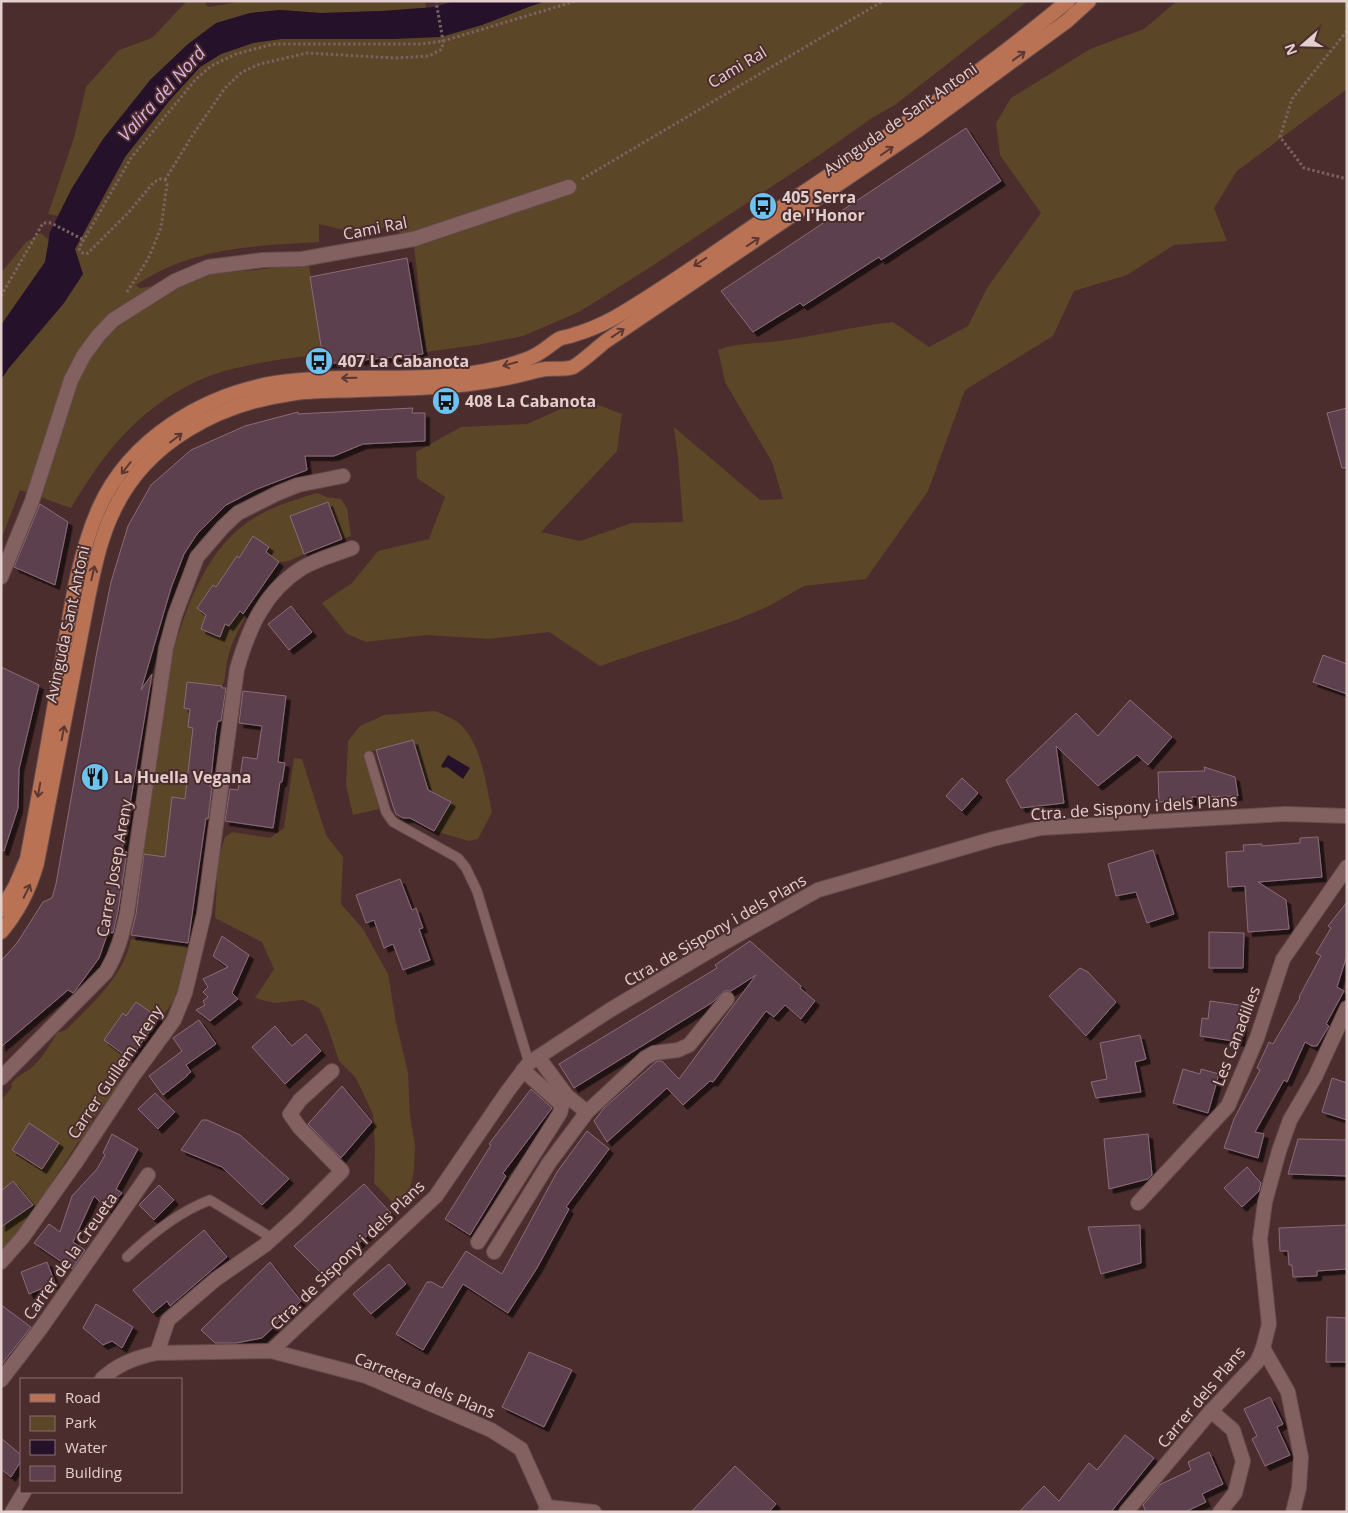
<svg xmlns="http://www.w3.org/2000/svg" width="1348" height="1513" font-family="'Open Sans',sans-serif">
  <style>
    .green { fill: #5b4628 }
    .water { fill: #251129 }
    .building { fill: #5d3f4d; stroke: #8b6b79; filter: url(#shadow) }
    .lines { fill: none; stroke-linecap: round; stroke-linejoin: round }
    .service-casing { stroke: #674c4d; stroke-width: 11 }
    .minor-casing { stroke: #674c4d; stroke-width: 16 }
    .secondary-casing { stroke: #674c4d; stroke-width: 16 }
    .primary-casing { stroke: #674c4d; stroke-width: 16 }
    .path { stroke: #7d6161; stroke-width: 3; stroke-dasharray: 2.5 2.5; stroke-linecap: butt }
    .service { stroke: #846161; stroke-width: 9 }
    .minor { stroke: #846161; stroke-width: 14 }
    .secondary { stroke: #846161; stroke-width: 14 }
    .primary { stroke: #b97253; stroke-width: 14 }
    .oneway { stroke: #5c3733 }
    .labels { text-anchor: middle; stroke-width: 4; stroke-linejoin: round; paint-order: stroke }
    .street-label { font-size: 16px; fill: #e4cfcf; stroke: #4c2d2d }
    .poi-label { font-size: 16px; font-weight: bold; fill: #e4cfcf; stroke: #4c2d2d; text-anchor: start }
    .water-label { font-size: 18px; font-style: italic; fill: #dcb2e4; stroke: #4c2d2d }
  </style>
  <defs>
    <filter id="shadow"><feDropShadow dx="4.5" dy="4.5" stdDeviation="0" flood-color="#0009"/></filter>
  </defs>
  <rect width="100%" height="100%" fill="#4c2d2d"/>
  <g class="green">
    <path d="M187,1H204L208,7L244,1H425L426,8L382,11L321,13L279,10L250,13L71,190L58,216L48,214L74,138L86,87L119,50L152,38Z"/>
    <path d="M547,1H1028L895,105L872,118L821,154L646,270L579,312L523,336L477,345L426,352L414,246L392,226L356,233L319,224V242C253,246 193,247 136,285L139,288L157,286L173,290L211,273L256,270L293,265H309L322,354C283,359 231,365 195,382C137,410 103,454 71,508L20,490L1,540V273L26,242L41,233L80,267L75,249L125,157L169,101L200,67L221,54L253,43L281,39H392Z"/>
    <path d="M1177,1H1347V89L1237,171L1214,208L1227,241L1174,245L1127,275L1074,291L1053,336L965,390L928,491L866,579L804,586L771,605L736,620L600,666L549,632L489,639L426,635L366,642L347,634L322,603L352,583L378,551L429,539L445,497L417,478L416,452L461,427L527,424L583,399L622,414L617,451L541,532L580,541L632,523L683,522L678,457L674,427L760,500L783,499L772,462L725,382L718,350C738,342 759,344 779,341C817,336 855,326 893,322L929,347L968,326L987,288L1041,213L1000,155L996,123L1011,98L1090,49L1144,29Z"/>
    <path d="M317,493L326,497L341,499L347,508L351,536L342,539L291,516L304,554L289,561L279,562L266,552L269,547L253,536L239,558L237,556L216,587L213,585L197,608L206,615L201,629L220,637L225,624L229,626L240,611L246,616C238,630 230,646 227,662C225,670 226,679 222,686L188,682L184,708L190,709L188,727L217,731L214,745L192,743L185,799L172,797L168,832L183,829L204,831L201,852L187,850L169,858L143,854L173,652C188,602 209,542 259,515C277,505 297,499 317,493Z"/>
    <path d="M435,711C442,714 450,717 456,721C481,738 486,785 492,812L478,839L469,841L434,831L451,802L428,790L376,750L364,754L379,809L353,815L346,785L348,741L360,726L384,715Z"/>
    <path d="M294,758L302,759L326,835L343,857L341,904L363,929L388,974L396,1022L408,1073L410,1116L415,1145L414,1171L408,1197L392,1202L374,1183L375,1150L373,1114L356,1078L339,1061L327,1025L319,1008L303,1000L274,1003L255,998L274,969L262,942L215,918L218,858L225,837L232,832L270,838L284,828Z"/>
    <path d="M131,939L188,946L178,989L172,1003L160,1020L136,1002L126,1016L122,1014L104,1040L130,1059L119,1078L118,1086L93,1119L86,1136L78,1142C54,1179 31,1218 1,1251V1101L12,1087L11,1084C17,1076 23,1074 30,1069C42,1059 49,1046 57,1033L66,1030C92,1004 124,976 131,939Z"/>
  </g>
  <g class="water">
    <path d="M454,1H547L531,6L482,25L441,37L392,39H281L253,43L221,54L200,67L169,101L125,157L75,249L83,274L64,303L9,368L1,380V325L45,262L50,232L72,188L103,139L151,79L188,44L216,23L250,13L281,10L321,13L382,11L435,7Z"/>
    <path d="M448,755L470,768L463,779L447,767L443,768L441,766Z"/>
  </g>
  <g class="building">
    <path d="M966,128L1001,181L881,260L879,257L803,306L800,303L753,332L721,291Z"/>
    <path d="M407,258L423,354L324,364L310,277Z"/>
    <path d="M413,408L412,413H425V441L363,444L334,456H305L307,470L257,489L226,505L197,534L184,554L171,588L141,690L152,674L122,851L127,852L118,911L113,933L108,932L99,958L75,991L73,993L68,990L1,1047V961L17,943L43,902L52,898L56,884L97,651L111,582L128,526L151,485L191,450L245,426L298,412V414Z"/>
    <path d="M1347,408V468H1342L1327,413Z"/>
    <path d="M328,502L342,539L304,554L290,516Z"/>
    <path d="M40,504L68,522L55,585L14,567Z"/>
    <path d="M253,536L269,547L266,552L279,562L243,614L240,611L229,626L225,624L220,637L201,629L206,615L197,608L213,585L216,587L237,556L239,558Z"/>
    <path d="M291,606L312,632L289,650L268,624Z"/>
    <path d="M1323,655L1347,664V694L1313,682Z"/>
    <path d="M1,667L39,685L19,769L18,808L4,851L1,850Z"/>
    <path d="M187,682L222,686V688H226L221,721H218L216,731L210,787H212L208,819L206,818L204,831L188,943L131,935L136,914L144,854L165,857L172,797L185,799L193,728L188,727L190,709L184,708Z"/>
    <path d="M243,691L286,696L278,762L285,763L282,782H280L273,828L225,821L230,789L238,790L243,757L257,759L262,726L239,723Z"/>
    <path d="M1130,700L1172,737L1148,765L1137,755L1098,786L1056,746L1064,803L1021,808L1006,780L1076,713L1098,736Z"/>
    <path d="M413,740L428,790L451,802L434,831L410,818H403L396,814L393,806L376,750Z"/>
    <path d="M1204,767L1235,777L1238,796L1192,797V801L1159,802L1158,772L1205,771Z"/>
    <path d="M962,778L978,793L962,811L946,796Z"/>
    <path d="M1318,837L1322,877L1258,882L1286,900L1289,929L1248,932L1245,886L1228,887L1226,852L1244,851L1243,845L1262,844V846L1300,843V838Z"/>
    <path d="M1153,850L1174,914L1147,923L1136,892L1116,896L1108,864Z"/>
    <path d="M400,879L412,910L416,908L423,928L419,929L430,960L403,970L393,944L384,948L374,920L366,923L356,895Z"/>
    <path d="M1347,902V955L1337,987L1344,991L1326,1024L1329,1026L1317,1046H1312L1305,1042L1287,1082L1284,1080L1255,1132L1264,1134L1258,1158L1224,1148L1234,1119L1260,1070L1257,1068L1269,1042L1273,1044L1300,998L1299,997L1321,956L1316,953L1331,928L1328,926Z"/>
    <path d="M1209,932L1244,933L1243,968H1209Z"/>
    <path d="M222,936L249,955L232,993L238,999L210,1021L196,1010L205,1005L203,1001L208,997L203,992L208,987L203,979L228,967L213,956Z"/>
    <path d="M750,941L801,986L800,988L815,1001L801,1019L785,1005L774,1017L766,1011L713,1082L710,1081L683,1105L667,1088L607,1142L594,1121L604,1108L657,1061H662L679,1079L756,975L731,991H724L713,1002L574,1088L559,1064L717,968L715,965Z"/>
    <path d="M1080,968L1088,972L1116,1002L1086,1036L1049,996Z"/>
    <path d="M1210,1001L1245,1006L1240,1042L1200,1036L1202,1018L1208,1019Z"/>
    <path d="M136,1002L159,1018L130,1059L104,1040L123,1013L126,1016Z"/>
    <path d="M199,1020L216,1044L186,1065L191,1072L187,1075V1076L163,1095L149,1076L182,1051L173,1038Z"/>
    <path d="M275,1026L292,1046L306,1034L321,1051L285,1084L252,1047Z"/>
    <path d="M1140,1035L1146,1059L1135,1062L1141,1092L1096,1098L1091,1082L1107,1079L1100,1043Z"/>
    <path d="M1183,1069L1200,1074L1201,1069L1219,1074L1208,1113L1173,1103Z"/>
    <path d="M1332,1078L1347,1083V1120L1322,1112Z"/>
    <path d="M342,1086L372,1122L341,1158L308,1124Z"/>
    <path d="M531,1089L552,1108L503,1173L506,1176L470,1235L445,1219L491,1145L489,1144Z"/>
    <path d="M155,1093L175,1112L158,1129L138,1109Z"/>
    <path d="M202,1120H207L240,1135L289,1179L262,1205L222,1167L181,1150Z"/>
    <path d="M29,1123L59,1143L42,1169L12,1150Z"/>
    <path d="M587,1131L609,1149L566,1207L569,1209L537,1268L508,1313L463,1284L423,1350L396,1334L427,1282H432L442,1288L466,1251L502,1274L557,1172Z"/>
    <path d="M112,1134L138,1149L116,1189L122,1193L107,1209L94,1196L73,1242L85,1250L72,1269L34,1243L49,1224L60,1232L72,1196L97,1169L105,1155L103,1153Z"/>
    <path d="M1148,1134L1152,1175L1148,1179L1109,1189L1104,1139Z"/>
    <path d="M1298,1139L1347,1140V1176L1288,1174Z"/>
    <path d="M1247,1167L1261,1183L1259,1191L1242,1207L1224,1188Z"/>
    <path d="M13,1181L33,1205L1,1227V1191Z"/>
    <path d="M364,1184L391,1213L324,1276L294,1246Z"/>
    <path d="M159,1185L174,1200L154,1220L139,1205Z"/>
    <path d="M1140,1225L1141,1263L1101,1274L1088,1227Z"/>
    <path d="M1347,1225V1269L1317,1271V1276L1293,1277L1292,1265H1289L1288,1251H1280L1279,1228Z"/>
    <path d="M204,1230L227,1257L170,1306L167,1301L153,1313L133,1290Z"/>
    <path d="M47,1262L55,1283L29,1294L21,1272Z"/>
    <path d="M270,1262L301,1301L262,1338L236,1343H215L201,1330Z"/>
    <path d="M389,1264L406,1284L371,1314L353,1294Z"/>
    <path d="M96,1304L133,1327L122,1348L112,1341L103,1345L83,1328Z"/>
    <path d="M1,1305L31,1327L1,1365Z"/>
    <path d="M1327,1317L1347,1318V1362H1326Z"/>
    <path d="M529,1352L572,1370L544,1427L502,1407Z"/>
    <path d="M1270,1397L1283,1424L1277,1427L1290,1455L1265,1466L1252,1439L1257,1436L1244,1409Z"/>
    <path d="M1125,1435L1154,1458L1111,1512H1019L1044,1486L1059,1501L1089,1463L1097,1470Z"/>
    <path d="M1,1438L21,1455V1461L11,1477L1,1469Z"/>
    <path d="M1209,1452L1223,1484L1202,1494L1206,1502L1185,1512H1146L1143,1505L1161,1484L1191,1470L1188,1462Z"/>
    <path d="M735,1466L776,1504L769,1512H691Z"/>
  </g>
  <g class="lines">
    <defs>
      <g id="service">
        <path d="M369,756L386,812L393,822L458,858L466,868L477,891L529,1063"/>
        <path d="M127,1257C151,1234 178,1212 210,1200L272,1238"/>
      </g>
      <g id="minor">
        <path d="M1,577L32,501L71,380L84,355L98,336L113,320L175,281L208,267L263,260L302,259L414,239L569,187"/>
        <path d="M538,1057L567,1096L587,1112"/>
        <path d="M1,1078L106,972C118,952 122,935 127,913L166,648L175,615L197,557L223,527L238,513L278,493L298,485L343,476"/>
        <path d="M1138,1203L1228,1106L1257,1038L1283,959L1347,867"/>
        <path d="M478,1242L560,1113L562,1105L523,1070"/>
        <path d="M494,1252L549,1163L587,1112L645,1058L654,1053L678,1050L689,1045L727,999"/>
        <path d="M1,1262L23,1237L76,1162L133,1076L174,1020L185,993L204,914L237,669C249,628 264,592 302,568C317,559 336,554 352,548"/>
        <path d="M1263,1348L1288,1392L1301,1457L1299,1488L1293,1512"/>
        <path d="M157,1353L168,1320L216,1279L265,1245L296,1217L342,1171L299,1127L290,1114L300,1100L332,1071"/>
        <path d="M1,1380L41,1328L148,1175"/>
        <path d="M1211,1411L1233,1430L1243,1461L1235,1493L1220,1512"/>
        <path d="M547,1507L594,1512"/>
        <path d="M1126,1512L1211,1411L1257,1362L1263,1348L1269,1324L1260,1239L1265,1202L1279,1151L1290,1120L1315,1077L1347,1008"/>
      </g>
      <g id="secondary">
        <path d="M271,1351L436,1196L507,1092L529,1063L610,1010L711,950L818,890L993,839L1041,828L1285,814L1347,816"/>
        <path d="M102,1379C117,1364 137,1357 157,1353L271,1351L366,1376L491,1430L521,1449L547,1507L545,1512"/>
        <path d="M12,1512L24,1492"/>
      </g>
      <g id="primary">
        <path d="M1,910L15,887L27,859C39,796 50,732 61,668C70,614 77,558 99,508C130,439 203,395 275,383C359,370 447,390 527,359C541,354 548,346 559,339C563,337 568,337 573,335C587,331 601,325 614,318C666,288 715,252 764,219C841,167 918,117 992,61C1018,42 1043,21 1068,1"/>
        <path d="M1,932C18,912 30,888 37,863L89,593C95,565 101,536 114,510C146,442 218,404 290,394C312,390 336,391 358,390C414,388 470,388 524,374C531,372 539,370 546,369C554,368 565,370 573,367C581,363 597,348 606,341L917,131L1067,21L1089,1"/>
      </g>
    </defs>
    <use href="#service" class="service-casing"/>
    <use href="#minor" class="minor-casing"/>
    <use href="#secondary" class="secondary-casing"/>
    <use href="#primary" class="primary-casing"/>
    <g class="path">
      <path d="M1347,31L1292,99L1280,137L1304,168L1347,179"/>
      <path d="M582,179L883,1"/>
      <path d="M165,180L192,136L225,88L242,72L260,64L307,53L395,58L429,56L442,49L443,41L436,1"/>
      <path d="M127,292L148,259L161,228L167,184L165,180L160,179L154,182L128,213L88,253L84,254L80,251L79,248L131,158L196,79L211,66L236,54L273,44H421L443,41L576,1"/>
      <path d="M1,296L43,223H51L84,240"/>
    </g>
    <use href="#service" class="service"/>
    <use href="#minor" class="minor"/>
    <use href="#secondary" class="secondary"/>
    <use href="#primary" class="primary"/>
  </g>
  <defs><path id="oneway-shaft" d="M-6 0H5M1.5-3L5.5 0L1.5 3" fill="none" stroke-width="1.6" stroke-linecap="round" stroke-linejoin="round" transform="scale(1.25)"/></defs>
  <g class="oneway">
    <use href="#oneway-shaft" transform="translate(1019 56) rotate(-36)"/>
    <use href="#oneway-shaft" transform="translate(887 151) rotate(-35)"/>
    <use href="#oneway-shaft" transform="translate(753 242) rotate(-34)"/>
    <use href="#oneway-shaft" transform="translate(700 262) rotate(146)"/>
    <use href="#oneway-shaft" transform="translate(618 333) rotate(-34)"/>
    <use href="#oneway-shaft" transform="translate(510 364) rotate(164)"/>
    <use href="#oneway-shaft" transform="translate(349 378) rotate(179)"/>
    <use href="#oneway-shaft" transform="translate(176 438) rotate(-37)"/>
    <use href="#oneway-shaft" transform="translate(126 468) rotate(128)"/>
    <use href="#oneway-shaft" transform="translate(93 573) rotate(-77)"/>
    <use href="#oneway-shaft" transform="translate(63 733) rotate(-79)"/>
    <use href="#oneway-shaft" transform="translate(39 790) rotate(100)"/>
    <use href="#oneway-shaft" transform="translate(27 891) rotate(-64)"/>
  </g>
  <defs>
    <symbol id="bus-disc" viewBox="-11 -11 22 22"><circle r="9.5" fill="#6cc3f2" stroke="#4c2d2d"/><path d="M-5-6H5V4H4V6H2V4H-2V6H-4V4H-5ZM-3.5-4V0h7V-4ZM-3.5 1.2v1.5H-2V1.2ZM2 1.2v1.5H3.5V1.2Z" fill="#111"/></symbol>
    <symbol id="restaurant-disc" viewBox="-11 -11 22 22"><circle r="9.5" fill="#6cc3f2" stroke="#4c2d2d"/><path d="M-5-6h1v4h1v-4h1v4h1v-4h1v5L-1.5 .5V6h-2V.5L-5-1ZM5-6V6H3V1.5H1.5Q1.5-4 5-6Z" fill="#111"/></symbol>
  </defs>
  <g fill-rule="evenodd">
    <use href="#bus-disc" x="747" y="190" width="32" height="32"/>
    <use href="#bus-disc" x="303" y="345" width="32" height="32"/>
    <use href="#bus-disc" x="430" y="385" width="32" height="32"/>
    <use href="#restaurant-disc" x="79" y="761" width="32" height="32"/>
  </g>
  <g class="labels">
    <g class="street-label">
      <text transform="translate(737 67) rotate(-31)" y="6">Cami Ral</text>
      <text transform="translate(900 119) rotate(-35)" y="6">Avinguda de Sant Antoni</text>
      <text transform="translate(375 228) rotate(-11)" y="6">Cami Ral</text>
      <text transform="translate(67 624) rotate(-78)" y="6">Avinguda Sant Antoni</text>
      <text transform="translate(1134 807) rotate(-4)" y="6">Ctra. de Sispony i dels Plans</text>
      <text transform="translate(114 868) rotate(-80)" y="6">Carrer Josep Areny</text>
      <text transform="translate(715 930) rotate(-30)" y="6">Ctra. de Sispony i dels Plans</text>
      <text transform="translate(1236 1036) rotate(-69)" y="6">Les Canadilles</text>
      <text transform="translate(115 1072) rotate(-56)" y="6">Carrer Guillem Areny</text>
      <text transform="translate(347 1255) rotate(-44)" y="6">Ctra. de Sispony i dels Plans</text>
      <text transform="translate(70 1256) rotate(-55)" y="6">Carrer de la Creueta</text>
      <text transform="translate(425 1385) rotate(22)" y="6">Carretera dels Plans</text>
      <text transform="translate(1201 1397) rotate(-50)" y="6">Carrer dels Plans</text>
    </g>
    <g class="poi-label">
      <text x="782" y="203">405 Serra<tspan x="782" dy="18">de l'Honor</tspan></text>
      <text x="338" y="367">407 La Cabanota</text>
      <text x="465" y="407">408 La Cabanota</text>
      <text x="114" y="783">La Huella Vegana</text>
    </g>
    <g class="water-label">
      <text transform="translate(162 94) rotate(-48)" y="6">Valira del Nord</text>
    </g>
  </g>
  <rect width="1348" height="1513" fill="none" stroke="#e4cfcf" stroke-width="5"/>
  <rect x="20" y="1378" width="162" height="115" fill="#4c2d2d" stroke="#896e6e"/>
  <rect x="30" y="1394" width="25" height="8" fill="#b97253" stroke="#896e6e"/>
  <text x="65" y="1403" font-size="15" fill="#e4cfcf">Road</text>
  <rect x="30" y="1416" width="25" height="15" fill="#5b4628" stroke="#896e6e"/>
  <text x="65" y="1428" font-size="15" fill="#e4cfcf">Park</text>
  <rect x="30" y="1440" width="25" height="15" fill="#251129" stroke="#896e6e"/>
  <text x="65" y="1453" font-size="15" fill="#e4cfcf">Water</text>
  <rect x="30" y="1466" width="25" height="15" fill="#5d3f4d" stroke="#896e6e"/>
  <text x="65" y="1478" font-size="15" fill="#e4cfcf">Building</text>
  <g transform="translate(1303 45) rotate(250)" stroke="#4c2d2d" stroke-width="4" paint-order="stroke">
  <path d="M0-4L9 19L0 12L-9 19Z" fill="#e4cfcf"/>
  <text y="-8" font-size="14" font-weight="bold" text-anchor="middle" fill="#e4cfcf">N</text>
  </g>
</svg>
